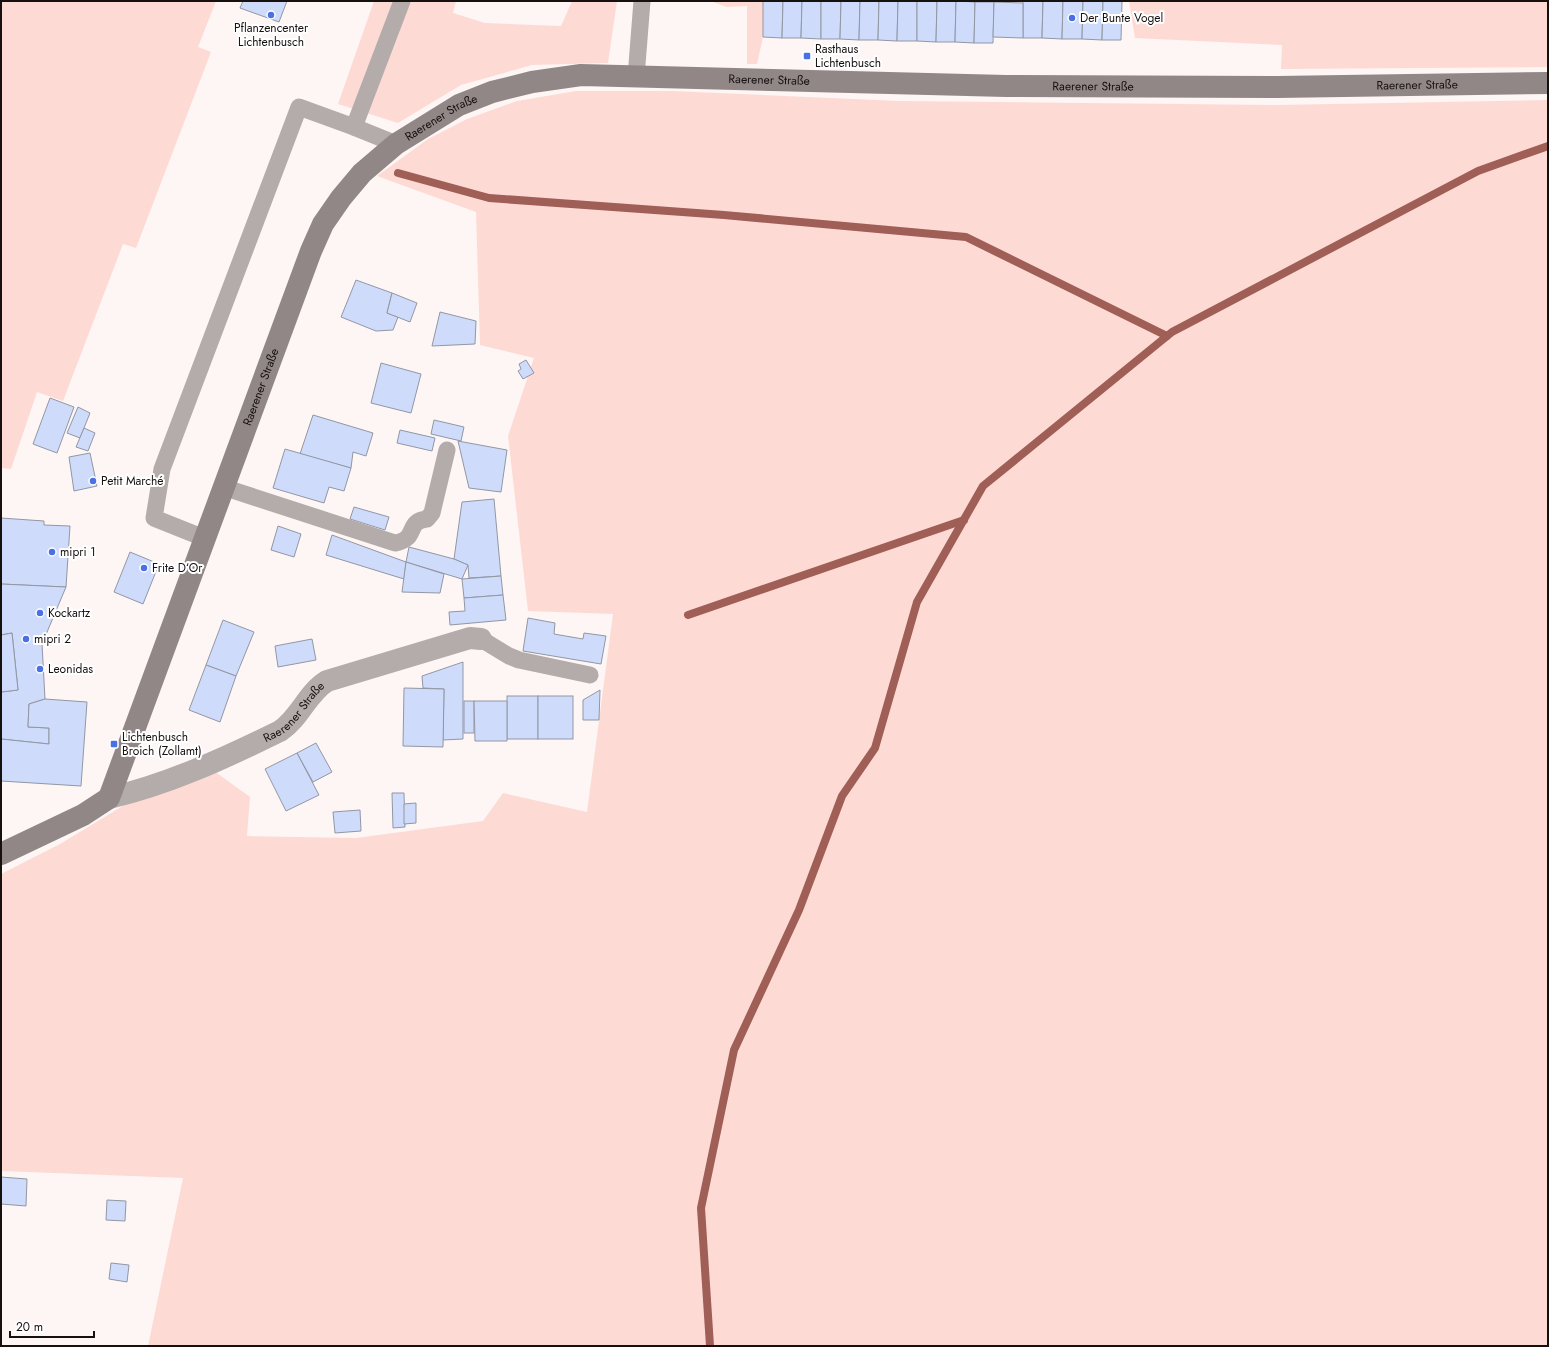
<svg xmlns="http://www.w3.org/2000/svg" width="1549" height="1347" font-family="Jost,sans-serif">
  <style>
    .green { fill: #fedad4 }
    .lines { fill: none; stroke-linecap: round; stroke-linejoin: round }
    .stream { stroke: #9f5e56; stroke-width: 8 }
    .building { fill: #cedbfb; stroke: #9297a3 }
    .lane { stroke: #b3acab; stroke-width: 17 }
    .street { stroke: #b3acab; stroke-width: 22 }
    .secondary { stroke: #918786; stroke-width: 22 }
    .poi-dot { fill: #4a70e3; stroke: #fff; stroke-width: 1.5 }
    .labels { text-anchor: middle; stroke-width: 4; stroke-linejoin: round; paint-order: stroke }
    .poi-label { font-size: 12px; fill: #16100f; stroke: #fff; text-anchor: start }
    .street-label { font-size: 12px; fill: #16100f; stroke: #fff }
  </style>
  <rect width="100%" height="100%" fill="#fdf6f5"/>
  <g class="green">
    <path d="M1,1H216L198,47L211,52L136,248L123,244L63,401L37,392L11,469L1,468Z"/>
    <path d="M374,1H456L453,13L485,23L561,26L572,1H617L608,63L532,65L461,85L398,123L338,104Z"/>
    <path d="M710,1H763V37L757,64H747V6L727,7Z"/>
    <path d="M1129,1H1548V67L1281,69L1282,45L1135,38Z"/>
    <path d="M576,91H672L899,101L1279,105L1548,100V1346H148L183,1178L1,1171V874L60,844L131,801L214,771L250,797L247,836L356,838L483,821L503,793L587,812L613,614L528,611L508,436L534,358L480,345L476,212L377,176L428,139L467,119L517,101Z"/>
  </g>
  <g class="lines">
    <g class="stream">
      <path d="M398,173L489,198L724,215L966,237L1167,336"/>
      <path d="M688,615L964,520"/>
      <path d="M710,1346L701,1208L734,1050L799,910L842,796L875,748L917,602L983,486L1172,332L1478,171L1548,146"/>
    </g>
  </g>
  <g class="building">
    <path d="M243,1H287L279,22L240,8Z"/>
    <path d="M763,1H783L782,38L763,37Z"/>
    <path d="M783,1H802L801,38H782Z"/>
    <path d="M802,1H821V39L801,38Z"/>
    <path d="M821,1H841L840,39H821Z"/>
    <path d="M841,1H860L859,40L840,39Z"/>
    <path d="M860,1H879L878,40H859Z"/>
    <path d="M879,1H898L897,41L878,40Z"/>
    <path d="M898,1H917V41H897Z"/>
    <path d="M917,1H937L936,42L917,41Z"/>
    <path d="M937,1H956L955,42H936Z"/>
    <path d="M956,1L975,2L974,43L955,42Z"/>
    <path d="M1023,1H1043L1042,38H1023Z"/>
    <path d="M1043,1H1063L1062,39L1042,38Z"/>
    <path d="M1063,1H1083L1082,39H1062Z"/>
    <path d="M1083,1H1103L1102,40L1082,39Z"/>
    <path d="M1103,1H1122L1121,40H1102Z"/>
    <path d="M975,2H994L993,43H974Z"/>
    <path d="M994,2L1023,3V38L993,37Z"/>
    <path d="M356,280L392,293L387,313L398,317L393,330L376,331L341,317Z"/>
    <path d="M392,293L417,303L410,322L387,313Z"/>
    <path d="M440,312L476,321L475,344L432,346Z"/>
    <path d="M526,360L534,373L523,379L518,371L521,369L519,364Z"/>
    <path d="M381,363L421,374L411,413L371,403Z"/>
    <path d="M50,398L74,407L57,453L33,444Z"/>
    <path d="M78,407L90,413L80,438L67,433Z"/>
    <path d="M313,415L373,433L366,456L353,452L351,468L300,454Z"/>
    <path d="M434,420L464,427L461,441L431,434Z"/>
    <path d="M84,428L95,433L88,451L76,447Z"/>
    <path d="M400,430L435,438L432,451L397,443Z"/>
    <path d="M458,441L507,450L501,492L469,488Z"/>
    <path d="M285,449L351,468L344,491L329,487L324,503L273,488Z"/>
    <path d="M90,453L97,486L74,491L69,457Z"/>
    <path d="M494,499L501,576L469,578L468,565L454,559L462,502Z"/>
    <path d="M354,507L389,517L385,530L350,519Z"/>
    <path d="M1,518L44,521V525L70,526L66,587L1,584Z"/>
    <path d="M278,526L301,534L294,557L271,550Z"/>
    <path d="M332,535L406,562L404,579L326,555Z"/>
    <path d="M409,547L454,559L468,565L462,579L406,562Z"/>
    <path d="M130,552L159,564L143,604L114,592Z"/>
    <path d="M406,562L444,574L440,593L402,592Z"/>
    <path d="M501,576L503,595L464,598L462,579Z"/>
    <path d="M1,584L66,587L42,644L45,699L29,704L28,727L49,728V744L1,739V692L18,690L12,633L1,635Z"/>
    <path d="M503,595L506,620L450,625L449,612L465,611L464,598Z"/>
    <path d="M528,618L555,623L554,634L583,639L584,633L606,636L601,664L523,651Z"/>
    <path d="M223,620L254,632L236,676L206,665Z"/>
    <path d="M12,633L18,690L1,692V635Z"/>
    <path d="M312,639L316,660L278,667L275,646Z"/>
    <path d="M463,662V739L443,740L444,689L423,688L422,676Z"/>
    <path d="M206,665L236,676L220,722L189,710Z"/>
    <path d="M404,688L444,689L443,747L403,746Z"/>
    <path d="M600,690L599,720H583V700Z"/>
    <rect x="507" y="696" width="31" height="43"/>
    <rect x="538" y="696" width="35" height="43"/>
    <path d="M45,699L87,702L81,786L1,781V739L49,744V728L28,727L29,704Z"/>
    <rect x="464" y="701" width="10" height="32"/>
    <path d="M474,701H507V741H475Z"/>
    <path d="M316,743L332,772L313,782L297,753Z"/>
    <path d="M297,753L319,795L286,811L265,769Z"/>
    <path d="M392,793H404L405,827L393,828Z"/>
    <path d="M416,803V823L404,824V804Z"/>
    <path d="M360,810L361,831L335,833L333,812Z"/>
    <path d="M1,1177L27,1179L26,1206L1,1204Z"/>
    <path d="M107,1200L126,1201L125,1221L106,1220Z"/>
    <path d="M111,1263L129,1265L127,1282L109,1279Z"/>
  </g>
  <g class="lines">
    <g class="lane">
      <path d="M636,77L642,1"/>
      <path d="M354,127L402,1"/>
      <path d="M223,487L395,543C419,539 405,521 427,519L432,513L447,450"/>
      <path d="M204,538L154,518L162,469L299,107L354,127L396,144"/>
      <path d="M481,639L509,656L519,660L590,675"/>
    </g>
    <path class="street" id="s1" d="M109,798C169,784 225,758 280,731C300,718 307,693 327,681L470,638L481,639"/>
    <path class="secondary" id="s2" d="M1,854L83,815L109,798L311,251L323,224L341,198L362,173L396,144L459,105L492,92L532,82L581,75L1006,86L1277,87L1548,83"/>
  </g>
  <g class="poi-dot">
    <circle cx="271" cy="15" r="4"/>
    <circle cx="1072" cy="18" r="4"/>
    <rect x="803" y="52" width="8" height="8" rx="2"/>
    <circle cx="93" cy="481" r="4"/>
    <circle cx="52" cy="552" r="4"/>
    <circle cx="144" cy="568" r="4"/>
    <circle cx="40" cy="613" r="4"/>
    <circle cx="26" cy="639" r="4"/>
    <circle cx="40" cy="669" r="4"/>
    <rect x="110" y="740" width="8" height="8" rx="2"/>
  </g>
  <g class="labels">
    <g class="poi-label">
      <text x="1080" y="22">Der Bunte Vogel</text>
      <text x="271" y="32" text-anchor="middle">Pflanzencenter<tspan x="271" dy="14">Lichtenbusch</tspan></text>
      <text x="815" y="53">Rasthaus<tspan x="815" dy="14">Lichtenbusch</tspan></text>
      <text x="101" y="485">Petit Marché</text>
      <text x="60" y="556">mipri 1</text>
      <text x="152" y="572">Frite D‘Or</text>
      <text x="48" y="617">Kockartz</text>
      <text x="34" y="643">mipri 2</text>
      <text x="48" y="673">Leonidas</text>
      <text x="122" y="741">Lichtenbusch<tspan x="122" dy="14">Broich (Zollamt)</tspan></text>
    </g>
    <g class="street-label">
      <text dy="4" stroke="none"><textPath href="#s2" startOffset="1232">Raerener Straße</textPath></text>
      <text dy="4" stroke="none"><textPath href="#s2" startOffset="1880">Raerener Straße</textPath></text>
      <text dy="4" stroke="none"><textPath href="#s2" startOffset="1556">Raerener Straße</textPath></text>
      <text dy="4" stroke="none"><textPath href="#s2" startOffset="896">Raerener Straße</textPath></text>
      <text dy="4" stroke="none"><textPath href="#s2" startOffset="560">Raerener Straße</textPath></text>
      <text dy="4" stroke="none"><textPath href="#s1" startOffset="207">Raerener Straße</textPath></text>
    </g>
  </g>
  <rect width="1549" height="1347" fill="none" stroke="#16100f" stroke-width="4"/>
  <path d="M10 1331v6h84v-6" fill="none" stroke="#16100f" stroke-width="2"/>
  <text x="16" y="1331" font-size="12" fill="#16100f" stroke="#ffffff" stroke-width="3" paint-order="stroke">20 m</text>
</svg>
